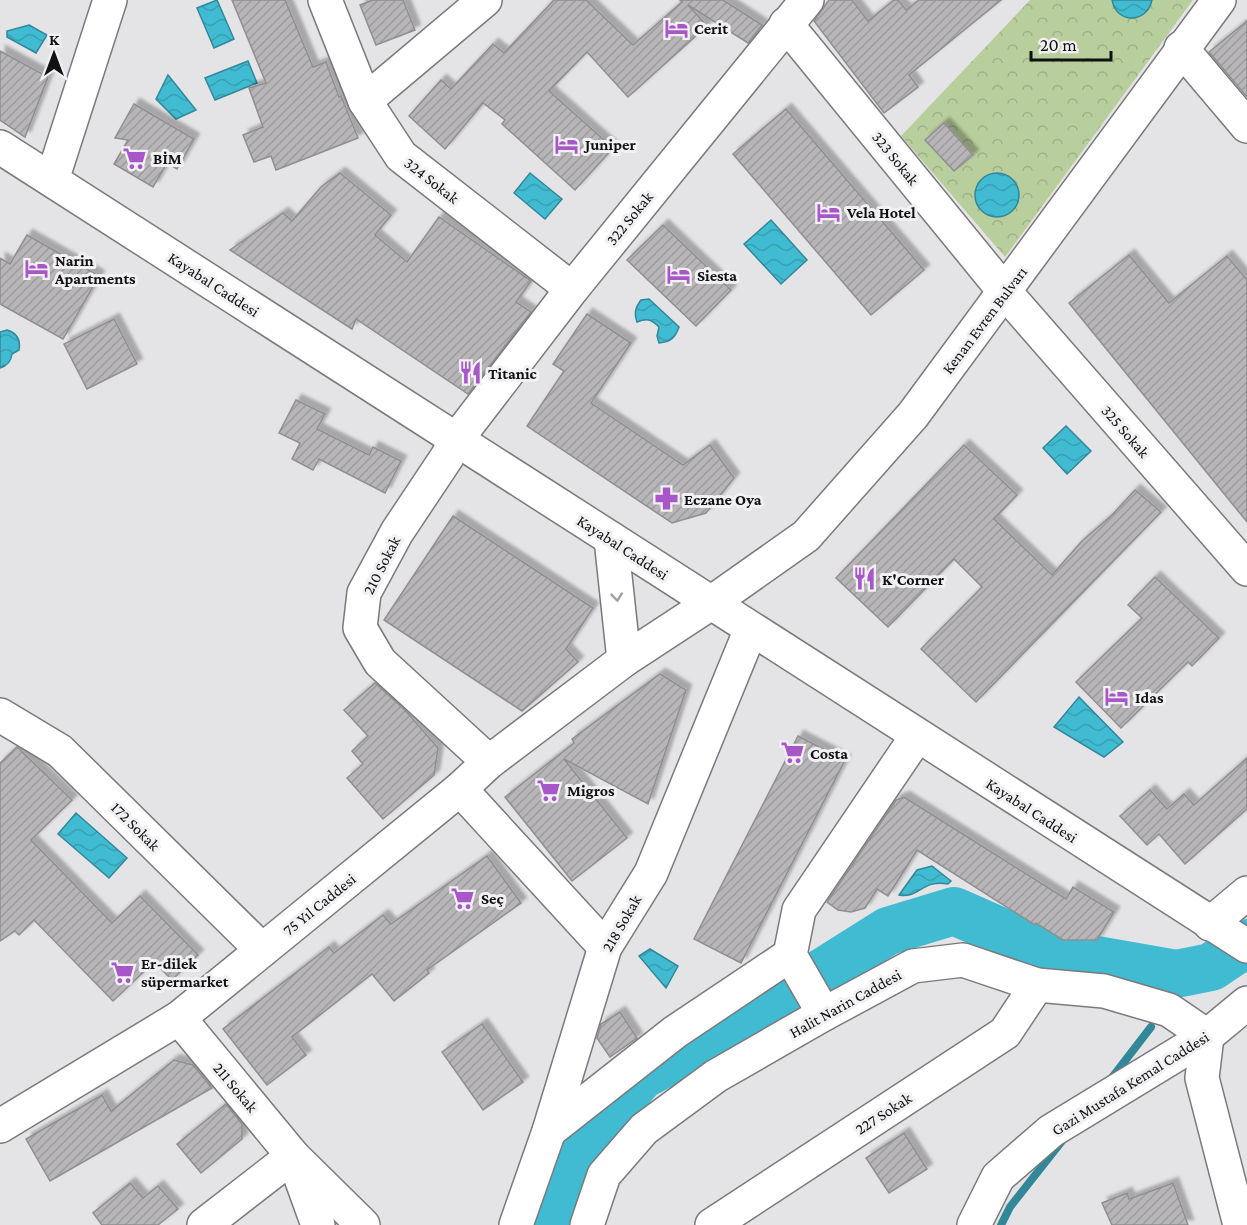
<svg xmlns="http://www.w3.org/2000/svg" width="1247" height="1225" font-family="'Crimson Pro',serif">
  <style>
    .park { fill: url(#park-crowns) }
    .water { fill: url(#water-waves); stroke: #328898; stroke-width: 1.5 }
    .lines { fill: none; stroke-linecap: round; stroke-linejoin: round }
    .stream { stroke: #328898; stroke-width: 8 }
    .river { stroke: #40bbd2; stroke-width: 48 }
    .building { fill: url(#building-hatch); stroke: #8f8e91; stroke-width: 1.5; filter: url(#shadow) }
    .minor-casing { stroke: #7a7a7d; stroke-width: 36 }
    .minor { stroke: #fff; stroke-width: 33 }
    .oneway { stroke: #a0a0a0 }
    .labels { text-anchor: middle; stroke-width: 6; stroke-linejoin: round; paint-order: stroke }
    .poi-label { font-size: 16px; font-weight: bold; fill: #111112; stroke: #f1f1f4; text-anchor: start }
    .street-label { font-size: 16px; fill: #111112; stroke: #f1f1f4 }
  </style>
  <defs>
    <pattern id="park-crowns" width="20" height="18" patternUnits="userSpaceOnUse" patternTransform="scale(1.5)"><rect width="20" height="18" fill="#b8cf9d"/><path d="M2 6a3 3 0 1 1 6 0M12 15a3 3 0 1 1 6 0" fill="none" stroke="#9db186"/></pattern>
    <pattern id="water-waves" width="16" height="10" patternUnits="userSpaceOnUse" patternTransform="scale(1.5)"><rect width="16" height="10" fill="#40bbd2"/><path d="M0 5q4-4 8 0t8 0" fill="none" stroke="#37a0b3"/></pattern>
    <pattern id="building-hatch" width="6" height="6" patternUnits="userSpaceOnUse" patternTransform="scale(1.5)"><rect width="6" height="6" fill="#b7b5b8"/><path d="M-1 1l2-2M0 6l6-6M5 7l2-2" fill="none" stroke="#9c9b9d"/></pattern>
    <filter id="shadow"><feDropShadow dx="5.5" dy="-5.5" stdDeviation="1.5" flood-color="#0004"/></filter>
  </defs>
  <rect width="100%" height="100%" fill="#e4e4e7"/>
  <path class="park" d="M1030,0H1193L1005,257L901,136Z"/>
  <g class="water">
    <path d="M217,0L234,39L214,48L197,8Z"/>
    <path d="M1112,0H1152C1147,24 1116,24 1112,0Z"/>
    <path d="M29,25L47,35L36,53L7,37V31Z"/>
    <path d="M248,61L257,83L215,100L205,78Z"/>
    <path d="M168,75L196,110L176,119L156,99Z"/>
    <path d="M530,173L562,199L545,219L514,193Z"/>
    <circle cx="997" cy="195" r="22"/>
    <path d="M771,220L807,260L781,284L744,244Z"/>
    <path d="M649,299L679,327C675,338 671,342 659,343L657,336L659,327C651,319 647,318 637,322C634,313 635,308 641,300Z"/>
    <path d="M7,330C17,333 21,339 19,350L12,354C11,362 7,366 0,368V332Z"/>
    <path d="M1066,426L1091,451L1067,474L1043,448Z"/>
    <path d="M1079,697L1123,742L1104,757L1054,727Z"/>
    <path d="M76,813L127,858L109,878L58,834Z"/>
    <path d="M932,866L951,881L948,884C922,879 919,899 899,895L917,870Z"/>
    <path d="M650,949L678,966L666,988L639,956Z"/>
  </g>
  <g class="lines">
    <g class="stream">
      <path d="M1180,991L1197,970"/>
      <path d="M1111,1079L1151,1027"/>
      <path d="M1001,1225L1010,1207L1062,1141"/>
    </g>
    <path class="river" d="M553,1225L571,1164L600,1123L641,1076L769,1006L888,931L954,911L1045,951L1176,974L1211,967L1247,943"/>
  </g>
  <g class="building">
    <path d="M232,0H285L313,67L326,62L339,97L341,96L358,138L276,170L271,156L254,162L243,135L263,127L249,88L266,83Z"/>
    <path d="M373,0H403L415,30L376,45L360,5Z"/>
    <path d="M554,0H586L633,45L682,2L680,0H723L762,25L748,43L688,5L707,26L628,97L587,52L549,91L613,148L575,190L502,124L505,120L483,103L445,149L409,116L441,80L451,89L493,44L504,53Z"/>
    <path d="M829,0H852L868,21L894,0H898L906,10L919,0H1001L909,75L918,87L884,113L814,21Z"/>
    <path d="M1247,21V97L1209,52Z"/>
    <path d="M0,51L48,77L25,137L0,120Z"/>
    <path d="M134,104L194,139L177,169L167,163L153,187L114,164L128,140L115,138Z"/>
    <path d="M786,109L924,270L871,315L733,154Z"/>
    <path d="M944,123L973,155L954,171L925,140Z"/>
    <path d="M340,173L391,215L375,235L407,262L439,217L531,281L516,302L531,312L468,394L356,319L352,329L230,250L283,213L292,221L321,187Z"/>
    <path d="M663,225L731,290L696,326L627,260Z"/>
    <path d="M27,235L99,276L63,339L0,304V258L10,264Z"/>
    <path d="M1129,255L1169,303L1227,256L1247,280V522L1069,303Z"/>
    <path d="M587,314L631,343L591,403L683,465L710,445L734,478L706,513L672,523L527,426L564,371L553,364Z"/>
    <path d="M114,319L137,364L87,389L64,344Z"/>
    <path d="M296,400L325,414L317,429L369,455L373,447L401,461L385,493L319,459L313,470L292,459L300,443L279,433Z"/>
    <path d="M964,445L1017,495L994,519L1052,575L1082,541L1111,516L1135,490L1161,512L976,702L921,649L982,587L954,559L888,627L836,578Z"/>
    <path d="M453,516L593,608L566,649L578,662L522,711L384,620Z"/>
    <path d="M1155,577L1219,638L1192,666L1188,662L1121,728L1076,682L1142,618L1128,605Z"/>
    <path d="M660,674L686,690L648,804L564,759L627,838L572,881L505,797L574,743L572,739Z"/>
    <path d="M375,683L404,709L438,748L434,775L383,819L347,778L363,764L352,751L368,736L344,710Z"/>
    <path d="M798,736L845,760L741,963L694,939Z"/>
    <path d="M17,747L72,800L31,840L112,923L140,896L198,955L172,980L154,962L113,1001L34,920L19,935L15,931L0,941V763Z"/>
    <path d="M1247,758V809L1185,864L1159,834L1147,845L1120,816L1150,790L1167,809L1184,794L1194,805Z"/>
    <path d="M904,797L1066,899L1073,887L1114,912L1097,940H1063L1036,923L1035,925L917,850L888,896L877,889L865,908L851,912L838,910L827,902L896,800Z"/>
    <path d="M487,856L521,903L427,970L429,973L394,1001L372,974L292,1037L306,1055L267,1085L223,1029L329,947L334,953L383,915L391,924Z"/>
    <path d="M620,1012L637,1038L610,1057L597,1038L601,1024Z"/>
    <path d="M482,1024L523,1082L483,1110L442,1052Z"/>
    <path d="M174,1060L193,1065L212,1088L50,1181L26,1139L102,1095L111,1111Z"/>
    <path d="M226,1104L242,1124V1139L201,1173L177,1144Z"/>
    <path d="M904,1133L927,1169L889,1193L866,1158Z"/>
    <path d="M130,1183L143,1198L158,1186L178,1209L158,1225H102L93,1213Z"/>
    <path d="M1173,1183L1188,1225H1112L1102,1203L1127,1193L1129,1199Z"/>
  </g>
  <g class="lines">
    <defs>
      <g id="minor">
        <path d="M325,0L365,101L401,156L572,289"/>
        <path d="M786,24L1005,292L1247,569"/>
        <path d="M1181,48L1247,126"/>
        <path d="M365,101L485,0"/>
        <path d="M0,147L1247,946"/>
        <path d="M52,180L110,0"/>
        <path d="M611,539L624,660"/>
        <path d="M0,715L60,751L262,950"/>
        <path d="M489,762L380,662L360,628L364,593L397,532L447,457L456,440L572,289L807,0"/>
        <path d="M460,789L605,947"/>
        <path d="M1210,924L1247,893"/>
        <path d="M824,1014L790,955L799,910L917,736"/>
        <path d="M179,1018L293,1156L363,1225"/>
        <path d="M0,1126L179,1018L460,789L489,762L624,660L711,603L806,536L913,415L1219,0"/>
        <path d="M549,1131L675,1032L790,955"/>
        <path d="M204,1225L293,1156L318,1225"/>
        <path d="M516,1225L549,1131L605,947L651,873L751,629"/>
        <path d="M587,1225L604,1175L644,1129L716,1076L824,1014L913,966L963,960L1037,985L1104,991L1169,1010L1207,1036L1202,1078L1240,1225"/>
        <path d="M712,1225L1005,1033L1037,985"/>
        <path d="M974,1225L998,1177L1051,1131L1207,1036L1247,1003"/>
      </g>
    </defs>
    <use href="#minor" class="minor-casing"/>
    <use href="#minor" class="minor"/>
  </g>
  <defs><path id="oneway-chevron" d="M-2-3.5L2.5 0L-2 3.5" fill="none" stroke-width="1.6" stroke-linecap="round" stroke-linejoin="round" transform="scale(1.5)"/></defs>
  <use class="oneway" href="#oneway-chevron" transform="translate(617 597) rotate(84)"/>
  <defs>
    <symbol id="hotel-bare" viewBox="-9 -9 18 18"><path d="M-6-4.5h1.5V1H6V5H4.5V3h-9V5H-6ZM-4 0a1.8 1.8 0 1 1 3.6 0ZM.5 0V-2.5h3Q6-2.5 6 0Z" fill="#a757c7" stroke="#f1f1f4" stroke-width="2.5" paint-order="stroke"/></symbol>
    <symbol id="supermarket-bare" viewBox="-9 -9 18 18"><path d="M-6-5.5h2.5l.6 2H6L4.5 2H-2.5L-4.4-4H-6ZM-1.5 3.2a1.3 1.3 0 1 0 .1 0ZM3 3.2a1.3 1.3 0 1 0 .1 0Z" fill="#a757c7" stroke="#f1f1f4" stroke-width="2.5" paint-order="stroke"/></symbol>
    <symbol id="restaurant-bare" viewBox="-9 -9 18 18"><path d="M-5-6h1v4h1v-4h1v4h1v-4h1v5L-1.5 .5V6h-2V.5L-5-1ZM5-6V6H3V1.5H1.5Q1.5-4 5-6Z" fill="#a757c7" stroke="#f1f1f4" stroke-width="2.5" paint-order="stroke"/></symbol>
    <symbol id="pharmacy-bare" viewBox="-9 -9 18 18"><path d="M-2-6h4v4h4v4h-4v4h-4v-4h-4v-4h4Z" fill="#a757c7" stroke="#f1f1f4" stroke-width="2.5" paint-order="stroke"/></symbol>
  </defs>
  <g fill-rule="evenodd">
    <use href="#hotel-bare" x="660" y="12" width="33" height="33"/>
    <use href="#hotel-bare" x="550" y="128" width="33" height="33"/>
    <use href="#supermarket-bare" x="118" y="142" width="33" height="33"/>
    <use href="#hotel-bare" x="812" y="196" width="33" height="33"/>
    <use href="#hotel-bare" x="20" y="252" width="33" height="33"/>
    <use href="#hotel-bare" x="662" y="258" width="33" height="33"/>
    <use href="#restaurant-bare" x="454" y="356" width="33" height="33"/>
    <use href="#pharmacy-bare" x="650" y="482" width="33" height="33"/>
    <use href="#restaurant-bare" x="848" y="562" width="33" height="33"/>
    <use href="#hotel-bare" x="1100" y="680" width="33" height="33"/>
    <use href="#supermarket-bare" x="776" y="736" width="33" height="33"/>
    <use href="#supermarket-bare" x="532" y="774" width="33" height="33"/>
    <use href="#supermarket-bare" x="446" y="882" width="33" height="33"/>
    <use href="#supermarket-bare" x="106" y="956" width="33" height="33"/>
  </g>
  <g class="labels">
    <g class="poi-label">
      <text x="694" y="34">Cerit</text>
      <text x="585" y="150">Juniper</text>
      <text x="153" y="164">BİM</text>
      <text x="847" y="218">Vela Hotel</text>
      <text x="55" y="266">Narin<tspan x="55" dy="18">Apartments</tspan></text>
      <text x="697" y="281">Siesta</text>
      <text x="488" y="379">Titanic</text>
      <text x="684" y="505">Eczane Oya</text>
      <text x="882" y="585">K'Corner</text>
      <text x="1135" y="703">Idas</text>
      <text x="810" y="759">Costa</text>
      <text x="567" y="796">Migros</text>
      <text x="481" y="904">Seç</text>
      <text x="141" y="969">Er-dilek<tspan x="141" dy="18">süpermarket</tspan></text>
    </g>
    <g class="street-label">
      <text transform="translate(896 158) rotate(51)" y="6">323 Sokak</text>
      <text transform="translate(432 180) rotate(38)" y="6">324 Sokak</text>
      <text transform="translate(629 218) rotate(-51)" y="6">322 Sokak</text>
      <text transform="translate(214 284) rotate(33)" y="6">Kayabal Caddesi</text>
      <text transform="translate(984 320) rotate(-53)" y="6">Kenan Evren Bulvarı</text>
      <text transform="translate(1126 431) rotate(49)" y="6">325 Sokak</text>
      <text transform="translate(623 547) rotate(33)" y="6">Kayabal Caddesi</text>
      <text transform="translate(381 565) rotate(-63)" y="6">210 Sokak</text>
      <text transform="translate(1032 810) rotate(33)" y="6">Kayabal Caddesi</text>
      <text transform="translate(136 826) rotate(45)" y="6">172 Sokak</text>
      <text transform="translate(319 904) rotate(-39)" y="6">75 Yıl Caddesi</text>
      <text transform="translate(621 923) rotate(-60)" y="6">218 Sokak</text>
      <text transform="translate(845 1003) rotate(-29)" y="6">Halit Narin Caddesi</text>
      <text transform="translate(1130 1083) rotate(-32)" y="6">Gazi Mustafa Kemal Caddesi</text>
      <text transform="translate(236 1087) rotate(50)" y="6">211 Sokak</text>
      <text transform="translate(883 1113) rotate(-33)" y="6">227 Sokak</text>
    </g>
  </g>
  <g transform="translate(54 54)" stroke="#f1f1f4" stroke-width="4.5" paint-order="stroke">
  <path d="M0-4.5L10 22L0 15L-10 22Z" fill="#111112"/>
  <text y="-9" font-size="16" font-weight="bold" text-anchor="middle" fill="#111112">K</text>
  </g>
  <path d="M1031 51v9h80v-9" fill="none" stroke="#111112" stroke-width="3"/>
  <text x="1040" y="51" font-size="18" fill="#111112" stroke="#f1f1f4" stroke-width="4.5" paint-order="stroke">20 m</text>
</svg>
